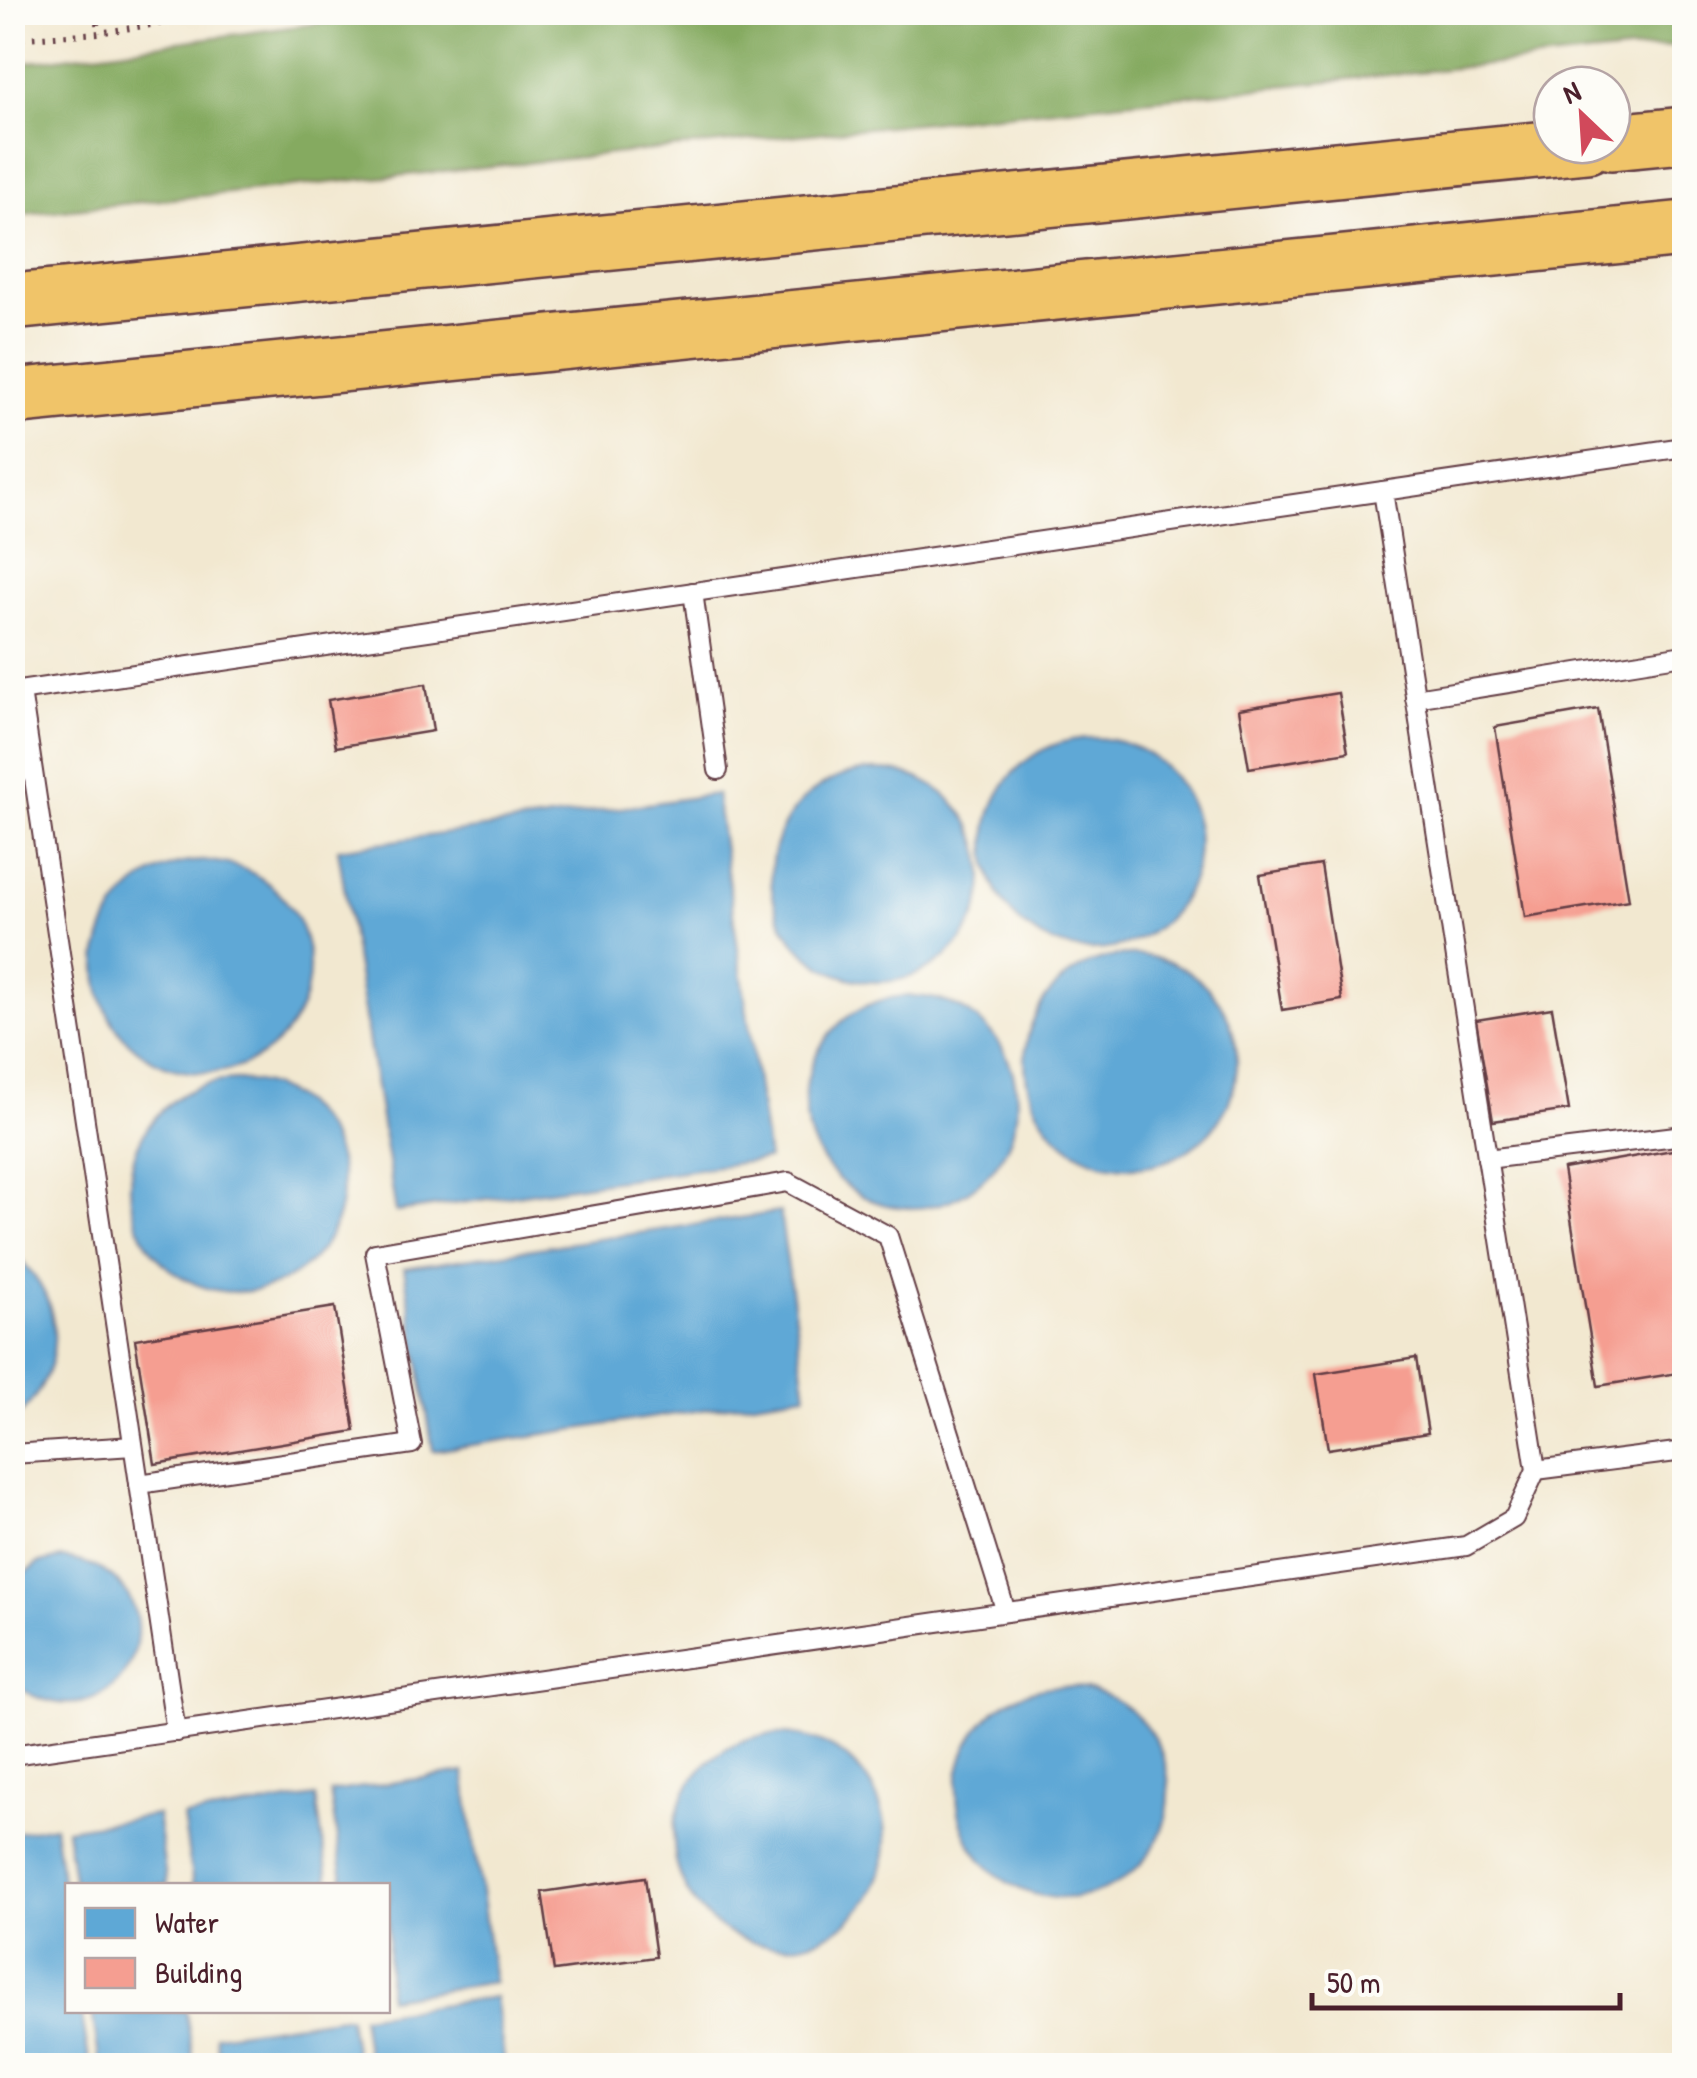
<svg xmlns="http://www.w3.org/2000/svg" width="1697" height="2078" font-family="'Patrick Hand',sans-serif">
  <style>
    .forest { fill: #85aa60; stroke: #686446; stroke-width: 2.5 }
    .water { fill: #5ea8d6; stroke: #546480; stroke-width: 2.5 }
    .building { fill: #f59e91 }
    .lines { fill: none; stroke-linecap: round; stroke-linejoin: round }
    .lane-casing { stroke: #633d44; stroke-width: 22 }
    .highway-casing { stroke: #633d44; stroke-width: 60 }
    .path { stroke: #633d44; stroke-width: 6; stroke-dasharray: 2.5 8; stroke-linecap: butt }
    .lane { stroke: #fff; stroke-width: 18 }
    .highway { stroke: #f0c469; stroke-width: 55 }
  </style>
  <rect width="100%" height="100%" fill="#fdfcf7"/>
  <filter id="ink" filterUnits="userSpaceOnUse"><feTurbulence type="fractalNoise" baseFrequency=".01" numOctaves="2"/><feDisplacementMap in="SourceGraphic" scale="20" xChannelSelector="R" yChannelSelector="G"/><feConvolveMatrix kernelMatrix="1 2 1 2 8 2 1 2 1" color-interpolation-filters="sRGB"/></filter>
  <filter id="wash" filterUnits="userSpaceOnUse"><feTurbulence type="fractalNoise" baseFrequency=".0048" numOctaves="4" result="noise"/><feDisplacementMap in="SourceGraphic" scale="40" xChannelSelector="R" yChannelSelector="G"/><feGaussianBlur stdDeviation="2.25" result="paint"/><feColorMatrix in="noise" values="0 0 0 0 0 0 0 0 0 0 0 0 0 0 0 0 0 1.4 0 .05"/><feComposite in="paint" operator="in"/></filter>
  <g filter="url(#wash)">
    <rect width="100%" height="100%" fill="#f2e8d0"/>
    <path class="forest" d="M404,12H1684V45L13,215V64Z"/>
    <g class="water">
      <circle cx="1092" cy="844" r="106"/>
      <circle cx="877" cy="876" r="106"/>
      <path d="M716,794L768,1159L396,1212L338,849Z"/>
      <circle cx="203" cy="967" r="106"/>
      <circle cx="1131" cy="1061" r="106"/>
      <circle cx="911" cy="1102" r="106"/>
      <circle cx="236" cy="1186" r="106"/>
      <path d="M780,1212L806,1394L433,1451L404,1268Z"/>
      <path d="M13,1252C68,1303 68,1371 13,1421Z"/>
      <path d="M62,1558C181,1572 144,1720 53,1702C38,1699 23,1693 12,1680L13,1582L39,1563Z"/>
      <circle cx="1063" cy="1792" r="106"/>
      <circle cx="780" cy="1840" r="106"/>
      <path d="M464,1772L494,1982L388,1998V1886L344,1885L330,1792Z"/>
      <path d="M316,1797L329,1885H193L183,1817Z"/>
      <path d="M157,1815L167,1885H74L66,1829Z"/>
      <path d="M54,1826L67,1917L68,2010L81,2011L90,2065H13V1833Z"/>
      <path d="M495,1997L505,2065H368L361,2016Z"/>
      <path d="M92,2011H186L194,2065H100Z"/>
      <path d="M349,2016L356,2065H220L215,2035Z"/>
    </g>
    <g id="blocks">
      <g class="building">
        <path d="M426,684L433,731L336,747L328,700Z"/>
        <path d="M1338,693L1348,752L1249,768L1239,709Z"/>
        <path d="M1598,709L1629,900L1525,917L1495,727Z"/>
        <path d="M1321,865L1342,1000L1282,1010L1260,875Z"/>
        <path d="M1552,1008L1569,1110L1493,1121L1476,1020Z"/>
        <path d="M1684,1148V1372L1598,1386L1563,1169Z"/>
        <path d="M335,1307L355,1431L155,1464L135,1339Z"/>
        <path d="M1416,1358L1428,1433L1328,1449L1316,1374Z"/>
        <path d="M645,1877L656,1957L554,1971L542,1892Z"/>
      </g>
    </g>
  </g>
  <g filter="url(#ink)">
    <use href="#blocks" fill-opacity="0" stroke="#633d44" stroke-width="2.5"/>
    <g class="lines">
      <defs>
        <g id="lane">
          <path d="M693,592L718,770"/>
          <path d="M21,691L176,1732"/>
          <path d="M12,692L1383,491"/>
          <path d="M1415,698L1684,655"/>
          <path d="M1487,1159L1684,1135"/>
          <path d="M12,1454L133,1446"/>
          <path d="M1536,1470L1684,1451"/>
          <path d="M139,1484L412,1444L375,1253L788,1182L888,1236L1006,1612"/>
          <path d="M12,1755L1466,1546L1514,1518L1536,1470L1383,491L1684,447"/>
        </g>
        <g id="highway">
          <path d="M1612,142L1684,135"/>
          <path d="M12,302L1587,145"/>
          <path d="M12,397L1684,229"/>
        </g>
      </defs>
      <use href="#lane" class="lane-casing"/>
      <use href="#highway" class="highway-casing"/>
      <g class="path">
        <path d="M96,12L98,33"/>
        <path d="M12,39L98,33L236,12"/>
      </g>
      <use href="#lane" class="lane"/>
      <use href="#highway" class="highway"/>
    </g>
  </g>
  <rect width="1697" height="2078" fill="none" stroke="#fdfcf7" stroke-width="50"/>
  <rect x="65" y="1883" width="325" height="130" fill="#fdfcf7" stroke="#b5a4a5" stroke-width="2.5"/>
  <rect x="85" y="1908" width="50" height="30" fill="#5ea8d6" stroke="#b5a4a5" stroke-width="2.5"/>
  <text x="155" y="1933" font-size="30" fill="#4a1f2b">Water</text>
  <rect x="85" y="1958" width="50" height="30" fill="#f59e91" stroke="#b5a4a5" stroke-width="2.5"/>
  <text x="155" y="1983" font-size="30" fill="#4a1f2b">Building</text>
  <g transform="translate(1582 115) rotate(335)"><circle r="48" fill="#fdfcf7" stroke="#b5a4a5" stroke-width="2.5"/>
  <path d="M0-8L18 38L0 25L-18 38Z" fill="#d1495b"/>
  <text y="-15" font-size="28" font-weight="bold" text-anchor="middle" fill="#4a1f2b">N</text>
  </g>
  <path d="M1312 1993v15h308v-15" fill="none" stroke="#4a1f2b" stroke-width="5"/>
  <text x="1327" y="1993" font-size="30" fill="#4a1f2b" stroke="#fdfcf7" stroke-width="8" paint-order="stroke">50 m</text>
</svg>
